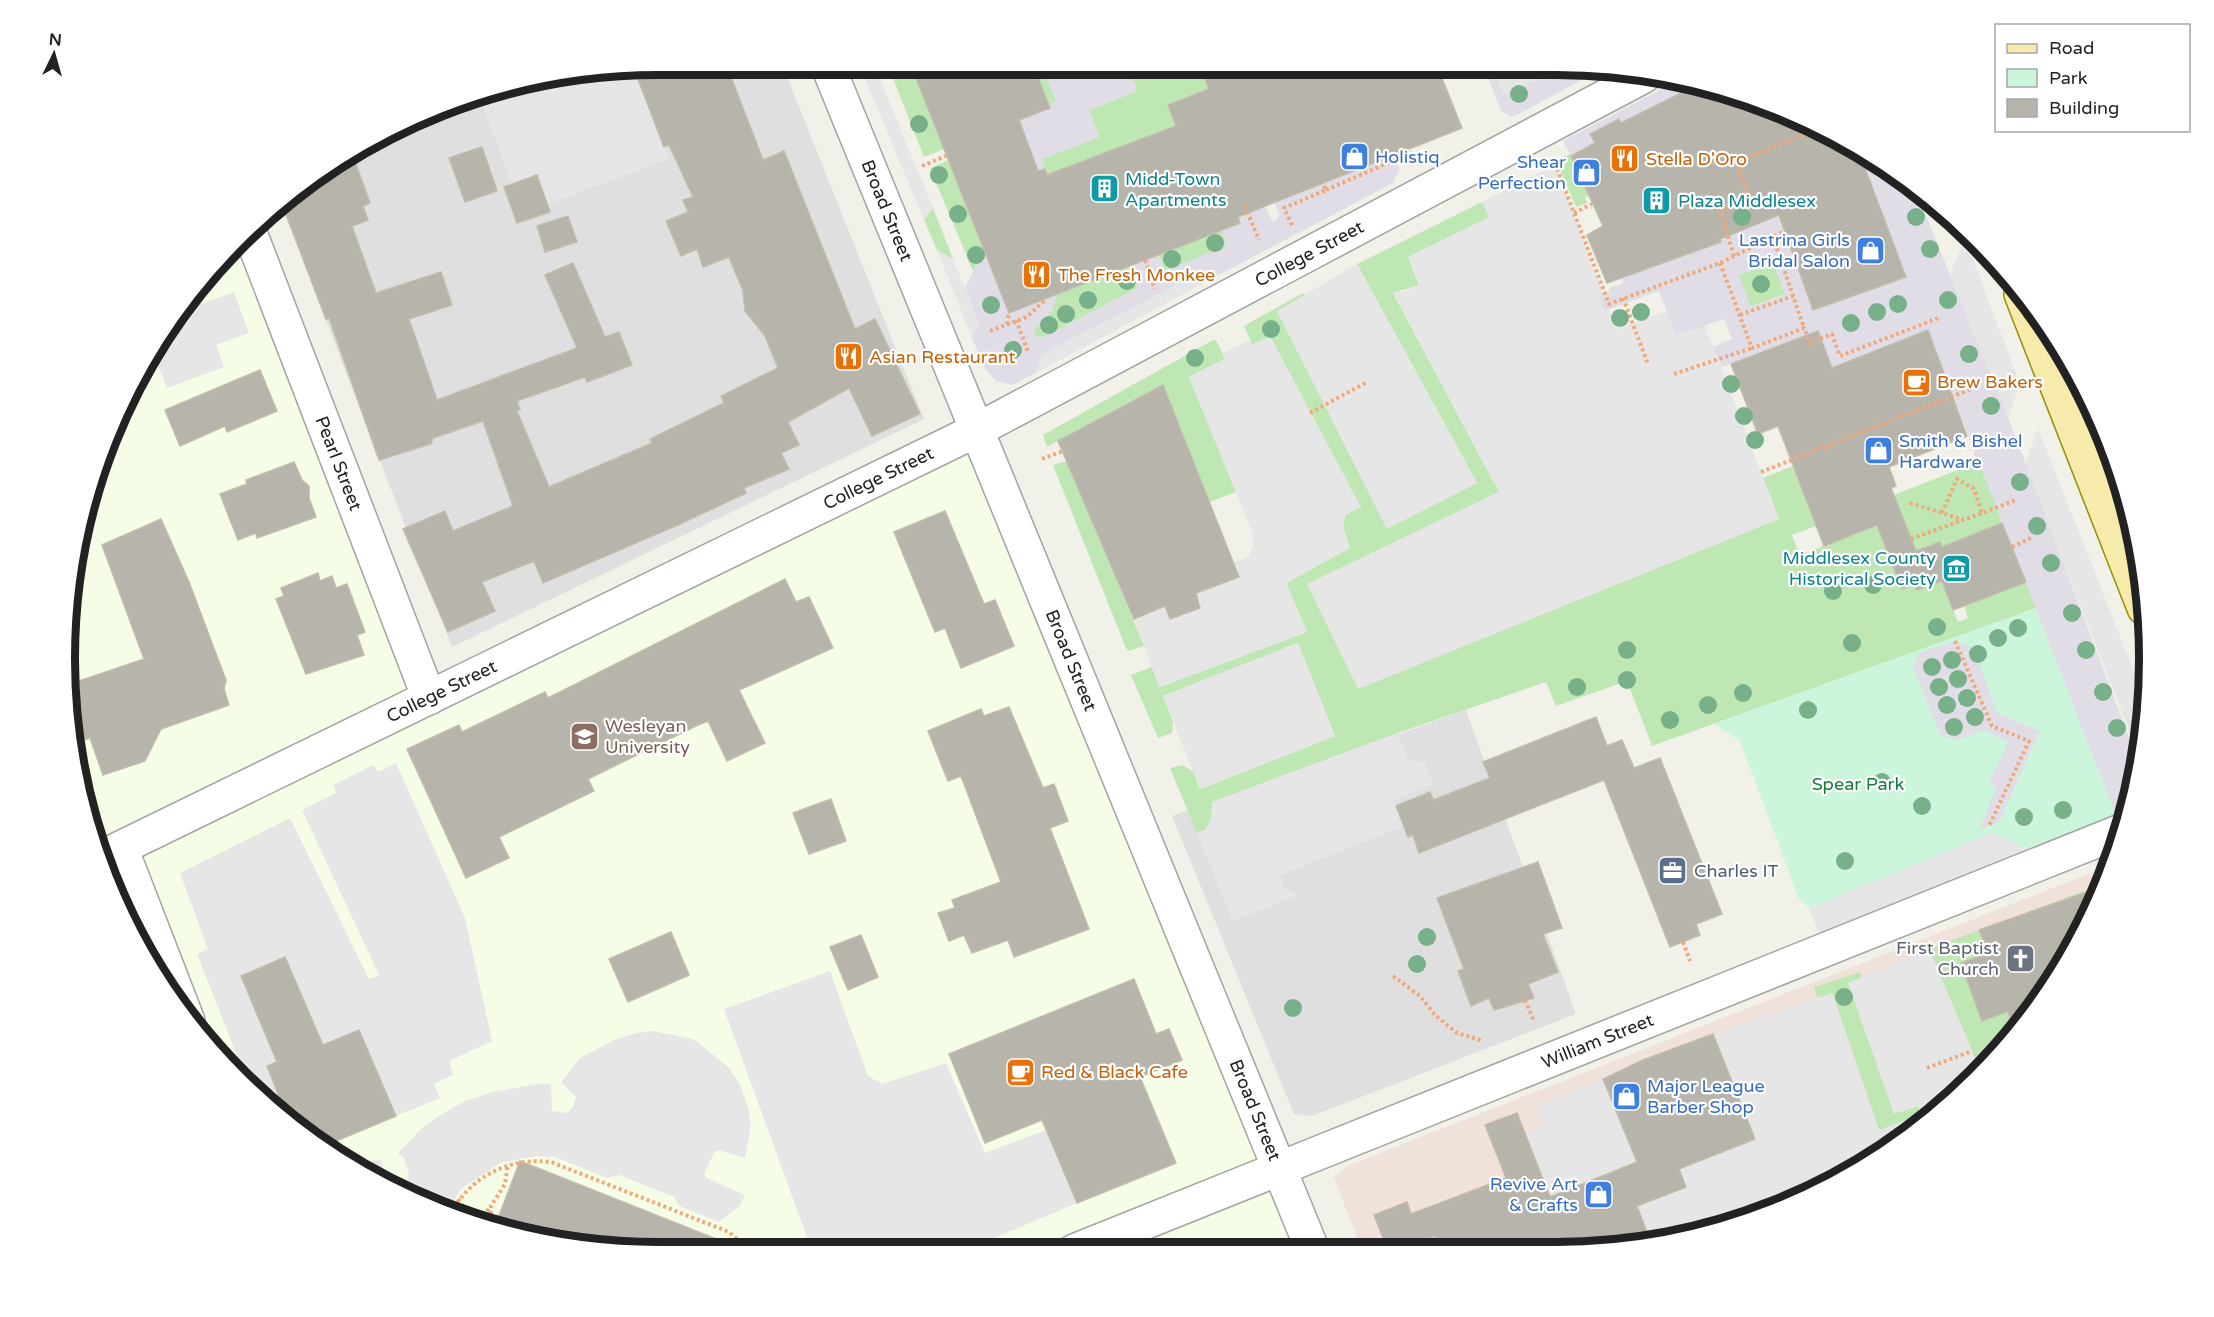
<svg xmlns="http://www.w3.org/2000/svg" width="2214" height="1317" font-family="'Varela Round',sans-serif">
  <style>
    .residential { fill: #e0dfdf }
    .commercial { fill: #f0e1da }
    .education { fill: #f6fde6 }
    .grass { fill: #bee7b4 }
    .park { fill: #cbf6db; fill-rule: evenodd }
    .parking { fill: #e6e6e6 }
    .plaza { fill: #e0dde7; fill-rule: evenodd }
    .building { fill: #b7b4ac; stroke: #c2bcac; stroke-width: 1.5 }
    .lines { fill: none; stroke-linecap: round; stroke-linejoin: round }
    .street-casing { stroke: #a3a3a3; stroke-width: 36 }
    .primary-casing { stroke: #948f0b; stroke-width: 36 }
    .path { stroke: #f0a97b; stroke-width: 4; stroke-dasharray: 3 3; stroke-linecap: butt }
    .street { stroke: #fff; stroke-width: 33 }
    .primary { stroke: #f6ebaa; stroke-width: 33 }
    .tree { fill: #77b089 }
    .labels { text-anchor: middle; stroke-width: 4.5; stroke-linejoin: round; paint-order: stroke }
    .shop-label { font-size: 18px; fill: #366cbe; stroke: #fff; text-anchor: start }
    .food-label { font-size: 18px; fill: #c56008; stroke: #fff; text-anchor: start }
    .culture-label { font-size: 18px; fill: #0d838f; stroke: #fff; text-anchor: start }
    .street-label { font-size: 18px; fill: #222; stroke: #fff }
    .education-label { font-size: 18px; fill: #785e54; stroke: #fff; text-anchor: start }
    .park-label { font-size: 18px; fill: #147b3b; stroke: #fff }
    .service-label { font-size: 18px; fill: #4e5e75; stroke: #fff; text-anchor: start }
    .worship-label { font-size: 18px; fill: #5b616d; stroke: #fff; text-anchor: end }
    .rim { fill: none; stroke: #222; stroke-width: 8 }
  </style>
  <rect width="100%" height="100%" fill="#f1f1e9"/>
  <g class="residential">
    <path d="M784,69L924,419L452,647L280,202L297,187L395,126L468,96L581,70Z"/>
    <path d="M1466,710L1576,1014L1312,1116L1294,1114L1172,816Z"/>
  </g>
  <path class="commercial" d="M2111,865L2104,886L2050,988L1975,1079L1853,1173L1746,1221L1595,1251H1362L1334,1177L1350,1165Z"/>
  <path class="education" d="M238,239L429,698L977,430L1297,1251H619L467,1221L329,1153L267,1105L187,1020L144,955L96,850L76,774L65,659L85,504L126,396L165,328Z"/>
  <g class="grass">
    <path d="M1201,67L1209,89L1168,105L1176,126L1047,175L1041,159L1099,137L1089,110L1137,91L1128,68Z"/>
    <path d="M889,68H919L913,72L944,149L924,157Z"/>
    <path d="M1029,68H1043L1056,102L1049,105L1042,88L1022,71Z"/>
    <path d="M1570,154L1589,196L1585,197L1587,203L1576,207L1556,160Z"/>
    <path d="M948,160L986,256L973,271L930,168Z"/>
    <path d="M1482,202L1490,217L1408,257L1419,285L1393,293L1499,492L1308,584L1779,519L1763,478L1793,466L1816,526L1792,535L1800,556L1876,523L1902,589L1914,584L1917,590L1942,581L1958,622L1968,618L1964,606L2025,582L2015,556L2030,549L2054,607L2036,608L1652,746L1627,681L1556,706L1546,682L1398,733L1212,802L1211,819L1205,830L1197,833L1170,768L1182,765L1193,771L1200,789L1335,736L1298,643L1163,696L1173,722L1172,733L1158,738L1131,675L1152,667L1160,687L1307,632L1286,583L1350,548L1343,527L1345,515L1360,507L1270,336L1252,345L1244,326L1303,293L1306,296L1277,311L1387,528L1477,483L1357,264Z"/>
    <path d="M933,208L953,259L937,250L924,220Z"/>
    <path d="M1221,230L1227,246L1169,269H1164L1159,254Z"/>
    <path d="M1773,262L1785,294L1750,307L1739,275Z"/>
    <path d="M1128,266L1137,288L1042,338L1035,336L1033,330L1051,312L1057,295Z"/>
    <path d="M1213,340H1216L1225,359L1189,377L1236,492L1210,502L1163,386L1047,447L1043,435Z"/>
    <path d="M1991,447L1998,511L2002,523L1942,547L1940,542L1916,551L1894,495L1978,462L1974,453Z"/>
    <path d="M1067,461L1144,646L1128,651L1126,648L1053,465Z"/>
    <path d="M2105,883L2050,988L1981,1072L1929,949Z"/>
    <path d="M1860,972L1862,978L1849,983L1895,1113L1918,1106L1920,1115L1879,1130L1833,994L1817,998L1814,987Z"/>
  </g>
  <path class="park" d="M2036,608L2117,818L2031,851L1993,833L1809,908L1799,899L1740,741L1714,724ZM1973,648L1997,713L2040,731L1999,822L1980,829L1997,788L1990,783L2008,742L1984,730Z"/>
  <g class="parking">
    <path d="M1490,66H1569L1502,94Z"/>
    <path d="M634,69L669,159L548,204L536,175L512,184L483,107L582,70Z"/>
    <path d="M861,69H876L933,208L924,220Z"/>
    <path d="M1555,165L1603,294L1599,296L1604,310H1609L1616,329L1667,311L1676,336L1705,326L1779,519L1358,689L1307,584L1499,492L1393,292L1406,291L1419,285L1408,257L1489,217L1482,202Z"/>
    <path d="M1965,238L2020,384L2008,417L1950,274Z"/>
    <path d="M937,250L953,259L979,324L972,338Z"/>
    <path d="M1357,264L1477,483L1387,529L1277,311Z"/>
    <path d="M1197,274L1217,276L1036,373L1041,355Z"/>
    <path d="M234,292L249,333L216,345L224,367L167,388L152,350L165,328L194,293L199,302L204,303Z"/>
    <path d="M1270,336L1361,507L1345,515L1343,527L1350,548L1286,583L1307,632L1159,687L1134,619L1165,606L1170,619L1200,609L1196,593L1239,577L1234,563L1249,556L1254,543L1252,532L1189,377L1225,359L1222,353L1250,340L1252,345Z"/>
    <path d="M2038,428L2145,700L2142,731L2135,745L2025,465Z"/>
    <path d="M1298,643L1335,736L1200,789L1163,696Z"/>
    <path d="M1398,733L1407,759L1425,762L1433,784L1394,800L1405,826L1280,875L1284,888L1299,895L1233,921L1197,833L1205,830L1211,819L1212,802Z"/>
    <path d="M396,763L465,918L492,1041L449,1061L453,1075L434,1084L440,1098L396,1116L359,1030L323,1045L285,957L241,976L277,1062L267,1066L279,1096L264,1102L249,1086L197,954L208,949L180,873L290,818L369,979L379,975L302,810L336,793L333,785L373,765L378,772Z"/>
    <path d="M1993,833L2031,851L1820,936L1809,908Z"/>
    <path d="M1929,949L1981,1072L1975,1079L1853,1173L1746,1221L1650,1240L1637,1206L1686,1187L1679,1169L1713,1034L1832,993L1879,1130L1920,1115L1918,1106L1894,1114L1848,983Z"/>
    <path d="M830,971L868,1076L882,1084L946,1063L985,1153L1046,1130L1077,1203L964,1251H812L724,1009Z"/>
    <path d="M653,1031L693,1039L710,1052L729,1068L740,1085L748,1107L751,1126L745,1158L718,1150L714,1153L704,1174L706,1178L745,1195L740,1206L719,1222L679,1206L674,1197L619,1175L607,1178L555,1157L537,1156L500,1163L461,1189L447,1211L397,1186L407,1181L409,1173L404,1158L398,1153L424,1126L444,1113L465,1101L493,1092L537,1084H551L552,1111L567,1113L573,1107L576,1097L561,1082L580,1058L614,1040L635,1033Z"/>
    <path d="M1603,1079L1637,1162L1550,1197L1525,1133L1544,1126L1536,1106Z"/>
    <path d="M381,1160L386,1181L349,1163L351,1162Z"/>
  </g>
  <g class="plaza">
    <path d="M1490,66L1503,94L1569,66L1604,68L1515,116H1509L1501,110L1486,73Z"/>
    <path d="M1043,68H1128L1137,91L1089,110L1099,137L1042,159L1045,169L1025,176L1019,120L1050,108L1049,105L1056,102Z"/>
    <path d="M1675,82L1695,86L1644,111L1624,129L1618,119L1591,134L1595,143L1571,156L1563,141Z"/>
    <path d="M1860,152L1885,164L1915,189L2008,417L2136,756L2140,754L2138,774L2126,813L2117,818L1928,331L1832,368L1731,364L1721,367L1713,347L1732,339L1724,319L1676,336L1659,291L1604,311L1598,295L1609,292V288L1623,283L1622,277L1714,226L1741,163L1765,221L1870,179ZM1879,204L1905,277L1813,310L1787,237ZM1773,262L1785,294L1751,307L1739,275Z"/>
    <path d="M1397,154L1399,170L1393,183L1217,276L1197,274L1041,355L1036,373L1012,385L996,381L985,369L972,338L979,324L965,288L977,263L986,256L1009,313L1057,295L1051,312L1033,330L1035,336L1042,338L1137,288L1128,266L1159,254L1164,269H1169L1226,246L1221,230L1235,210L1265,206L1272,221H1276L1279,214L1274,202Z"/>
    <path d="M1955,641L1974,648L1997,713L2040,731L1999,822L1979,830L1996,788L1989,783L2008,742L1984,730L1958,740L1940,735L1913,667L1919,653Z"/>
  </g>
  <g class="building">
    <path d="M1437,66L1462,128L1238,217L1240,223L1009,313L912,68H1034L1050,108L1019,120L1038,171L1045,169L1047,175L1176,126L1168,105L1209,89L1201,67Z"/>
    <path d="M634,69H728L763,160L784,151L855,329L875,319L920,414L872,436L849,388L788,422L799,445L781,453L789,469L744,488L746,493L680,524L543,583L534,561L482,582L495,611L448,632L403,529L445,511L453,531L513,506L483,421L433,438L431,444L379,460L329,318L326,319L281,201L297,187L352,153L370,203L363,206L368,220L352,226L376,293L441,272L452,305L409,319L437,400L577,348L545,275L573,263L605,337L619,332L632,365L587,382L585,377L517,401L520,410L517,411L549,487L652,443L650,439L724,403L721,396L778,368L765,336L745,311L743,291L729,257L703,267L697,249L681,256L666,221L688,212L683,200L693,197L669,145L664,147Z"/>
    <path d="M1695,86L1746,96L1859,152L1906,277L1813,310L1779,215L1720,239L1721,242L1607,283L1587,235L1603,226L1571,156L1595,143L1590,134L1619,119L1621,123Z"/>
    <path d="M482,147L497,191L465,202L449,158Z"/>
    <path d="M537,175L550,212L517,223L504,187Z"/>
    <path d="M568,216L577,242L545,252L537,226Z"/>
    <path d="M1928,330L1967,436L1889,467L1896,486L1891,488L1916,551L1940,542L1942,547L2002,523L2026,582L1953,610L1942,581L1917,590L1914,584L1902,589L1877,525L1824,546L1778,426L1758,434L1731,364L1818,331L1832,368Z"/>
    <path d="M260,370L277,411L227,432L225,426L180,446L165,410Z"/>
    <path d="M1163,385L1239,577L1196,593L1200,608L1170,619L1165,606L1134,619L1058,441Z"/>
    <path d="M294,462L302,480L309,486V498L316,517L257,538L256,533L238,540L220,494L247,484L246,480Z"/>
    <path d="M945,511L984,604L995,600L1014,646L961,668L945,628L935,632L894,532Z"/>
    <path d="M161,519L189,582L226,680L224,689L229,705L161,729L145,761L103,775L90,738L83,740L70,701L78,698L73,683L144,659L102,545Z"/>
    <path d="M318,573L320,581L332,576L336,588L347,584L365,632L357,635L364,655L306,674L276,599L284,596L281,588Z"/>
    <path d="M785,579L796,602L809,597L833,648L739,690L765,743L727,761L708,721L698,725L588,779L594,791L499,837L509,858L466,878L407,749L459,725L462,732L545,692L548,698Z"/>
    <path d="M1009,707L1043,788L1054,784L1068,821L1050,828L1089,929L1014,957L1008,940L972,953L964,935L949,941L938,913L955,908L952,900L1001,882L961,776L948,781L928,731L981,709L984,716Z"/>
    <path d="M1596,717L1607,746L1622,740L1634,768L1660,758L1722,914L1696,924L1700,935L1670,947L1604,780L1419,853L1413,835L1408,837L1396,806L1430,792L1433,800L1490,778L1483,762Z"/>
    <path d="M831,799L846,841L809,854L793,813Z"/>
    <path d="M1538,862L1562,928L1543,934L1558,972L1528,984L1534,998L1494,1010L1489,998L1471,1006L1458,971L1464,969L1437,898Z"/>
    <path d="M2104,886L2050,988L2028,1015L2011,1021L2008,1011L1982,1021L1961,963L1988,953L1979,930Z"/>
    <path d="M671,932L689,975L628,1002L609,959Z"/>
    <path d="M861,935L878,977L848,990L830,947Z"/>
    <path d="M285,957L323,1045L359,1030L396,1116L322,1147L264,1102L279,1096L267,1066L277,1062L241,976Z"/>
    <path d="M1134,979L1156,1034L1169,1029L1182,1060L1140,1077L1176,1163L1077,1203L1042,1120L985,1143L949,1054Z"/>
    <path d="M1713,1034L1755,1139L1679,1169L1686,1187L1637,1206L1650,1240L1595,1251H1440L1435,1236L1396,1251H1388L1374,1215L1407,1202L1411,1214L1506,1178L1485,1125L1517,1113L1550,1197L1637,1162L1603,1079L1643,1060Z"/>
    <path d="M520,1161L744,1250V1251H619L495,1226Z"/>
  </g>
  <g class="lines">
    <defs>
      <g id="street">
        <path id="s1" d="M829,69L1313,1251"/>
        <path id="s2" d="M249,230L429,698"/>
        <path d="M121,848L188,1021"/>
        <path id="s3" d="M100,858L977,430L1644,76"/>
        <path id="s4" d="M1074,1251L2121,831"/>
      </g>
      <path id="primary" d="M2021,294L2144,608"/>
    </defs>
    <use href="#street" class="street-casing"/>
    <use href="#primary" class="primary-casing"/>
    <g class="path">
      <path d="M1195,67L1204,75"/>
      <path d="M1555,163L1609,304L1720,263L1785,231"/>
      <path d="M922,166L946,156"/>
      <path d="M1326,190L1413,152"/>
      <path d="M1245,206L1259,240"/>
      <path d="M1574,213L1592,204"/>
      <path d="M1292,225L1284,208L1326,190L1322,183"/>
      <path d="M1773,237L1804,328"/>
      <path d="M1734,256L1720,210L1749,198L1737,162L1816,130"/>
      <path d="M1145,260L1155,289"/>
      <path d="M1720,263L1752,348L1804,328L1810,343L1832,334L1840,356L1941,317"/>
      <path d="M1623,298L1648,364"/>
      <path d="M1740,315L1793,296"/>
      <path d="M1016,320L1029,354"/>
      <path d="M1007,324L1009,313"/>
      <path d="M990,331L1027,317L1046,299"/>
      <path d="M1674,374L1752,348"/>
      <path d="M1310,413L1367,382"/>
      <path d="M1042,459L1063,451"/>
      <path d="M1761,472L1971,389"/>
      <path d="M1910,503L1964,520L2016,500"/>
      <path d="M1942,513L1957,479L1974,489L1982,513"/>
      <path d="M1911,539L1963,520"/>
      <path d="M2012,547L2031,538"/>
      <path d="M1955,641L1992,726L2029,741L1989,826"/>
      <path d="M1683,942L1690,961"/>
      <path d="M1393,976L1420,996L1435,1015L1457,1033L1483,1041"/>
      <path d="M1525,1000L1534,1021"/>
      <path d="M1927,1068L1972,1051"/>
      <path d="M458,1199L468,1213L469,1221"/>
      <path d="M451,1213C471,1176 510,1157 551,1162L729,1232L741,1243L743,1251"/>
      <path d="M480,1221L490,1207"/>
      <path d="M473,1222L490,1219"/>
      <path d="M491,1226V1206L505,1184L508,1164"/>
    </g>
    <use href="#street" class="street"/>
    <use href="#primary" class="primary"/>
  </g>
  <g class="tree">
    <circle cx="1519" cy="94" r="9"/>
    <circle cx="919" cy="124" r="9"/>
    <circle cx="939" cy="175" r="9"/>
    <circle cx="958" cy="214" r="9"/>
    <circle cx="1742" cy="217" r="9"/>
    <circle cx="1916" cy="217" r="9"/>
    <circle cx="1215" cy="243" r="9"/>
    <circle cx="1930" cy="249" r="9"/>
    <circle cx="976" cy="255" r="9"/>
    <circle cx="1172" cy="259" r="9"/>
    <circle cx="1127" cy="281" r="9"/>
    <circle cx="1761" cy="284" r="9"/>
    <circle cx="1088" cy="300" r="9"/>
    <circle cx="1948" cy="300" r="9"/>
    <circle cx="1898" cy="304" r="9"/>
    <circle cx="991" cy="305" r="9"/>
    <circle cx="1641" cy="312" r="9"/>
    <circle cx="1877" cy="312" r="9"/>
    <circle cx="1066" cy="314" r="9"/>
    <circle cx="1620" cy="318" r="9"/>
    <circle cx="1851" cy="323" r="9"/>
    <circle cx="1049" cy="325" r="9"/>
    <circle cx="1271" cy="329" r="9"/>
    <circle cx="1013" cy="350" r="9"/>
    <circle cx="1969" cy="354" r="9"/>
    <circle cx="1195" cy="358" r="9"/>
    <circle cx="1731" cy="384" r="9"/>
    <circle cx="1991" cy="406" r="9"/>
    <circle cx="1744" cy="416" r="9"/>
    <circle cx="1755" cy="440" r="9"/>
    <circle cx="2020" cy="482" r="9"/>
    <circle cx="2037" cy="526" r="9"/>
    <circle cx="2051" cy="563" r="9"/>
    <circle cx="1873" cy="585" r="9"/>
    <circle cx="1833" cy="591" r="9"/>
    <circle cx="2072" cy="613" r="9"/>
    <circle cx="1937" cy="627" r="9"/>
    <circle cx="2018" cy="628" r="9"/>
    <circle cx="1998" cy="638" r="9"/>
    <circle cx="1852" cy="643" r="9"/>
    <circle cx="1627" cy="650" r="9"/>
    <circle cx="2086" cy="650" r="9"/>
    <circle cx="1978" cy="654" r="9"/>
    <circle cx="1952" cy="660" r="9"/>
    <circle cx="1932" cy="667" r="9"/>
    <circle cx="1958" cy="679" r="9"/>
    <circle cx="1627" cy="680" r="9"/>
    <circle cx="1577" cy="687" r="9"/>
    <circle cx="1939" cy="687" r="9"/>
    <circle cx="2103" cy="692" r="9"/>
    <circle cx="1743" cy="693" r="9"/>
    <circle cx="1967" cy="698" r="9"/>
    <circle cx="1708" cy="705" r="9"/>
    <circle cx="1947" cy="705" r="9"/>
    <circle cx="1808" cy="710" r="9"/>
    <circle cx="1975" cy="717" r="9"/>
    <circle cx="1670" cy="720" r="9"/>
    <circle cx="1954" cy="727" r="9"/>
    <circle cx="2117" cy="728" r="9"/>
    <circle cx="1882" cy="782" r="9"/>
    <circle cx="1922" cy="806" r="9"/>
    <circle cx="2063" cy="810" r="9"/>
    <circle cx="2024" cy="817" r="9"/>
    <circle cx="1845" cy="861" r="9"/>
    <circle cx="1427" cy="937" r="9"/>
    <circle cx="1417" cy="964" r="9"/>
    <circle cx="1844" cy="997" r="9"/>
    <circle cx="1293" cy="1008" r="9"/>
  </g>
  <defs>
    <symbol id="shop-square" viewBox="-11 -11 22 22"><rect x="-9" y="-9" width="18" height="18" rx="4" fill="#3f7fe0" stroke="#fff"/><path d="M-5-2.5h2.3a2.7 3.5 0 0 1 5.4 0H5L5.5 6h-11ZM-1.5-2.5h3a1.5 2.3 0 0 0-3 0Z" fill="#fff"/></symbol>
    <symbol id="restaurant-square" viewBox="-11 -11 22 22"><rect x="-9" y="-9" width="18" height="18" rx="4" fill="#e8710a" stroke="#fff"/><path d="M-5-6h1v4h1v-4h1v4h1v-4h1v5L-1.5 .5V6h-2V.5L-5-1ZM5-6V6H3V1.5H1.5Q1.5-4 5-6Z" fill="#fff"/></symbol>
    <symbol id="building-square" viewBox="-11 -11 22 22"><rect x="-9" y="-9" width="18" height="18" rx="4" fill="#0f9aa8" stroke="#fff"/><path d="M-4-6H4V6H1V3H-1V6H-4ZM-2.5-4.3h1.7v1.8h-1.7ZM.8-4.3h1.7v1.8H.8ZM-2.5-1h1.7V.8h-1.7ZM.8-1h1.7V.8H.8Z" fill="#fff"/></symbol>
    <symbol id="cafe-square" viewBox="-11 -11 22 22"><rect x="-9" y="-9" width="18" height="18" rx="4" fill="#e8710a" stroke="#fff"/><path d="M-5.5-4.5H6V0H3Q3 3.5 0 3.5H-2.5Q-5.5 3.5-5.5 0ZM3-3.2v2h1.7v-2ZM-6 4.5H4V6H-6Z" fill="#fff"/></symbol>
    <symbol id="museum-square" viewBox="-11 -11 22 22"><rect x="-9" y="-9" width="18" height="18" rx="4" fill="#0f9aa8" stroke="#fff"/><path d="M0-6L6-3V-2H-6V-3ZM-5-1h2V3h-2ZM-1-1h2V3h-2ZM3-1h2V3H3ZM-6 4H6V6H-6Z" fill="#fff"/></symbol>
    <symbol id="university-square" viewBox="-11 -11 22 22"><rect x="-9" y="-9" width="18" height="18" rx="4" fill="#8d6e63" stroke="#fff"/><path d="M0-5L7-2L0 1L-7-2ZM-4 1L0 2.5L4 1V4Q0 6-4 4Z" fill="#fff"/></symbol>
    <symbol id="office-square" viewBox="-11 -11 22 22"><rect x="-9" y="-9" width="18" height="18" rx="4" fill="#5c6f8a" stroke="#fff"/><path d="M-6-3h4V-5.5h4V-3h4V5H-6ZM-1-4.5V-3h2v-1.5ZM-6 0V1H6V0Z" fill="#fff"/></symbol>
    <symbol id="church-square" viewBox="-11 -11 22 22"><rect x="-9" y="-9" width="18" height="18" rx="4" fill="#6b7280" stroke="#fff"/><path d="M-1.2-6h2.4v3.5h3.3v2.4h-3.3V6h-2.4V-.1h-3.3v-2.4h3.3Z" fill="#fff"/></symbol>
  </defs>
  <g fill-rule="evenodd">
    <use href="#shop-square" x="1338" y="140" width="33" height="33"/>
    <use href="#restaurant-square" x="1608" y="142" width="33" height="33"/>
    <use href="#shop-square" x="1570" y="156" width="33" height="33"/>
    <use href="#building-square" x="1088" y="172" width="33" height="33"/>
    <use href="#building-square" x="1640" y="184" width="33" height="33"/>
    <use href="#shop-square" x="1854" y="234" width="33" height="33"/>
    <use href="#restaurant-square" x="1020" y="258" width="33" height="33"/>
    <use href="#restaurant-square" x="832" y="340" width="33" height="33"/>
    <use href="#cafe-square" x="1900" y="366" width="33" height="33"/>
    <use href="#shop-square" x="1862" y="434" width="33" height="33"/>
    <use href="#museum-square" x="1940" y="552" width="33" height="33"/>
    <use href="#university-square" x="568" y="720" width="33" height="33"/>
    <use href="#office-square" x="1656" y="854" width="33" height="33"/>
    <use href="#church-square" x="2004" y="942" width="33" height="33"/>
    <use href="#cafe-square" x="1004" y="1056" width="33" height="33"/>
    <use href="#shop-square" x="1610" y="1080" width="33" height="33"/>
    <use href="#shop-square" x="1582" y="1178" width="33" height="33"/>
  </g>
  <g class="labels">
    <g class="shop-label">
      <text x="1375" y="163">Holistiq</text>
      <text x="1566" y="168" text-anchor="end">Shear<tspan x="1566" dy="21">Perfection</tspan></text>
      <text x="1850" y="246" text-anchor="end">Lastrina Girls<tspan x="1850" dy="21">Bridal Salon</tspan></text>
      <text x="1899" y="447">Smith &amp; Bishel<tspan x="1899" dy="21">Hardware</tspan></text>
      <text x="1647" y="1092">Major League<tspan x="1647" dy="21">Barber Shop</tspan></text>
      <text x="1578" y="1190" text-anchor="end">Revive Art<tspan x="1578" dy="21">&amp; Crafts</tspan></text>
    </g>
    <g class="food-label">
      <text x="1646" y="165">Stella D'Oro</text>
      <text x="1058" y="281">The Fresh Monkee</text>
      <text x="869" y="363">Asian Restaurant</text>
      <text x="1937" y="388">Brew Bakers</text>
      <text x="1041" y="1078">Red &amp; Black Cafe</text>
    </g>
    <g class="culture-label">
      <text x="1125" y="185">Midd-Town<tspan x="1125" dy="21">Apartments</tspan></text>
      <text x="1678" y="207">Plaza Middlesex</text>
      <text x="1936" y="564" text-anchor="end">Middlesex County<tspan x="1936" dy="21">Historical Society</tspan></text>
    </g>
    <g class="street-label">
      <text dy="6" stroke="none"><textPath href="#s1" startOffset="153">Broad Street</textPath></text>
      <text dy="6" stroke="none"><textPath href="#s3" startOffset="1352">College Street</textPath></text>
      <text dy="6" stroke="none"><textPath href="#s2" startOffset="250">Pearl Street</textPath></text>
      <text dy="6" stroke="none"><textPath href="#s3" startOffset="866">College Street</textPath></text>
      <text dy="6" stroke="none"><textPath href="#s1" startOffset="639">Broad Street</textPath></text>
      <text dy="6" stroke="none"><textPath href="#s3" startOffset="380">College Street</textPath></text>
      <text dy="6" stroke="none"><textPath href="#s4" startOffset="564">William Street</textPath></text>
      <text dy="6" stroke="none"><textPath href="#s1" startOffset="1125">Broad Street</textPath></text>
    </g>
    <g class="education-label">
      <text x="605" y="732">Wesleyan<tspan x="605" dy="21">University</tspan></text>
    </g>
    <g class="park-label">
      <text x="1858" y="790">Spear Park</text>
    </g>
    <g class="service-label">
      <text x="1694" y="877">Charles IT</text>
    </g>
    <g class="worship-label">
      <text x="1999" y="954">First Baptist<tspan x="1999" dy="21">Church</tspan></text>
    </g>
  </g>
  <path d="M0 0H2214V1317H0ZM658 75H1556A583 583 0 0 1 2139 658V659A583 583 0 0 1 1556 1242H658A583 583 0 0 1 75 659V658A583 583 0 0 1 658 75Z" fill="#fff" fill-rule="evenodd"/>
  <path class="rim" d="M658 75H1556A583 583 0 0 1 2139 658V659A583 583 0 0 1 1556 1242H658A583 583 0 0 1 75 659V658A583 583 0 0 1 658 75Z"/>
  <rect x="1995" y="24" width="195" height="108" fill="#ffffff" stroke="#a7a7a7" stroke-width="1.5"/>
  <rect x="2007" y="44" width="30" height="9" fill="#f6ebaa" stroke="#a7a7a7" stroke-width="1.5"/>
  <text x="2049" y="54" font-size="18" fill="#222222">Road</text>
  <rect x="2007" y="69" width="30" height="18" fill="#cbf6db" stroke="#a7a7a7" stroke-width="1.5"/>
  <text x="2049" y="84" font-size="18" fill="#222222">Park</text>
  <rect x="2007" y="99" width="30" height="18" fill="#b7b4ac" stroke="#a7a7a7" stroke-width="1.5"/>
  <text x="2049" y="114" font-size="18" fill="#222222">Building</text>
  <g transform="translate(54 54) rotate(5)" stroke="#ffffff" stroke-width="4.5" paint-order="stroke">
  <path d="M0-4.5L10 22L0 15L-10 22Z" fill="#222222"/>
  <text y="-9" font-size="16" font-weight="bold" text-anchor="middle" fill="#222222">N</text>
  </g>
</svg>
